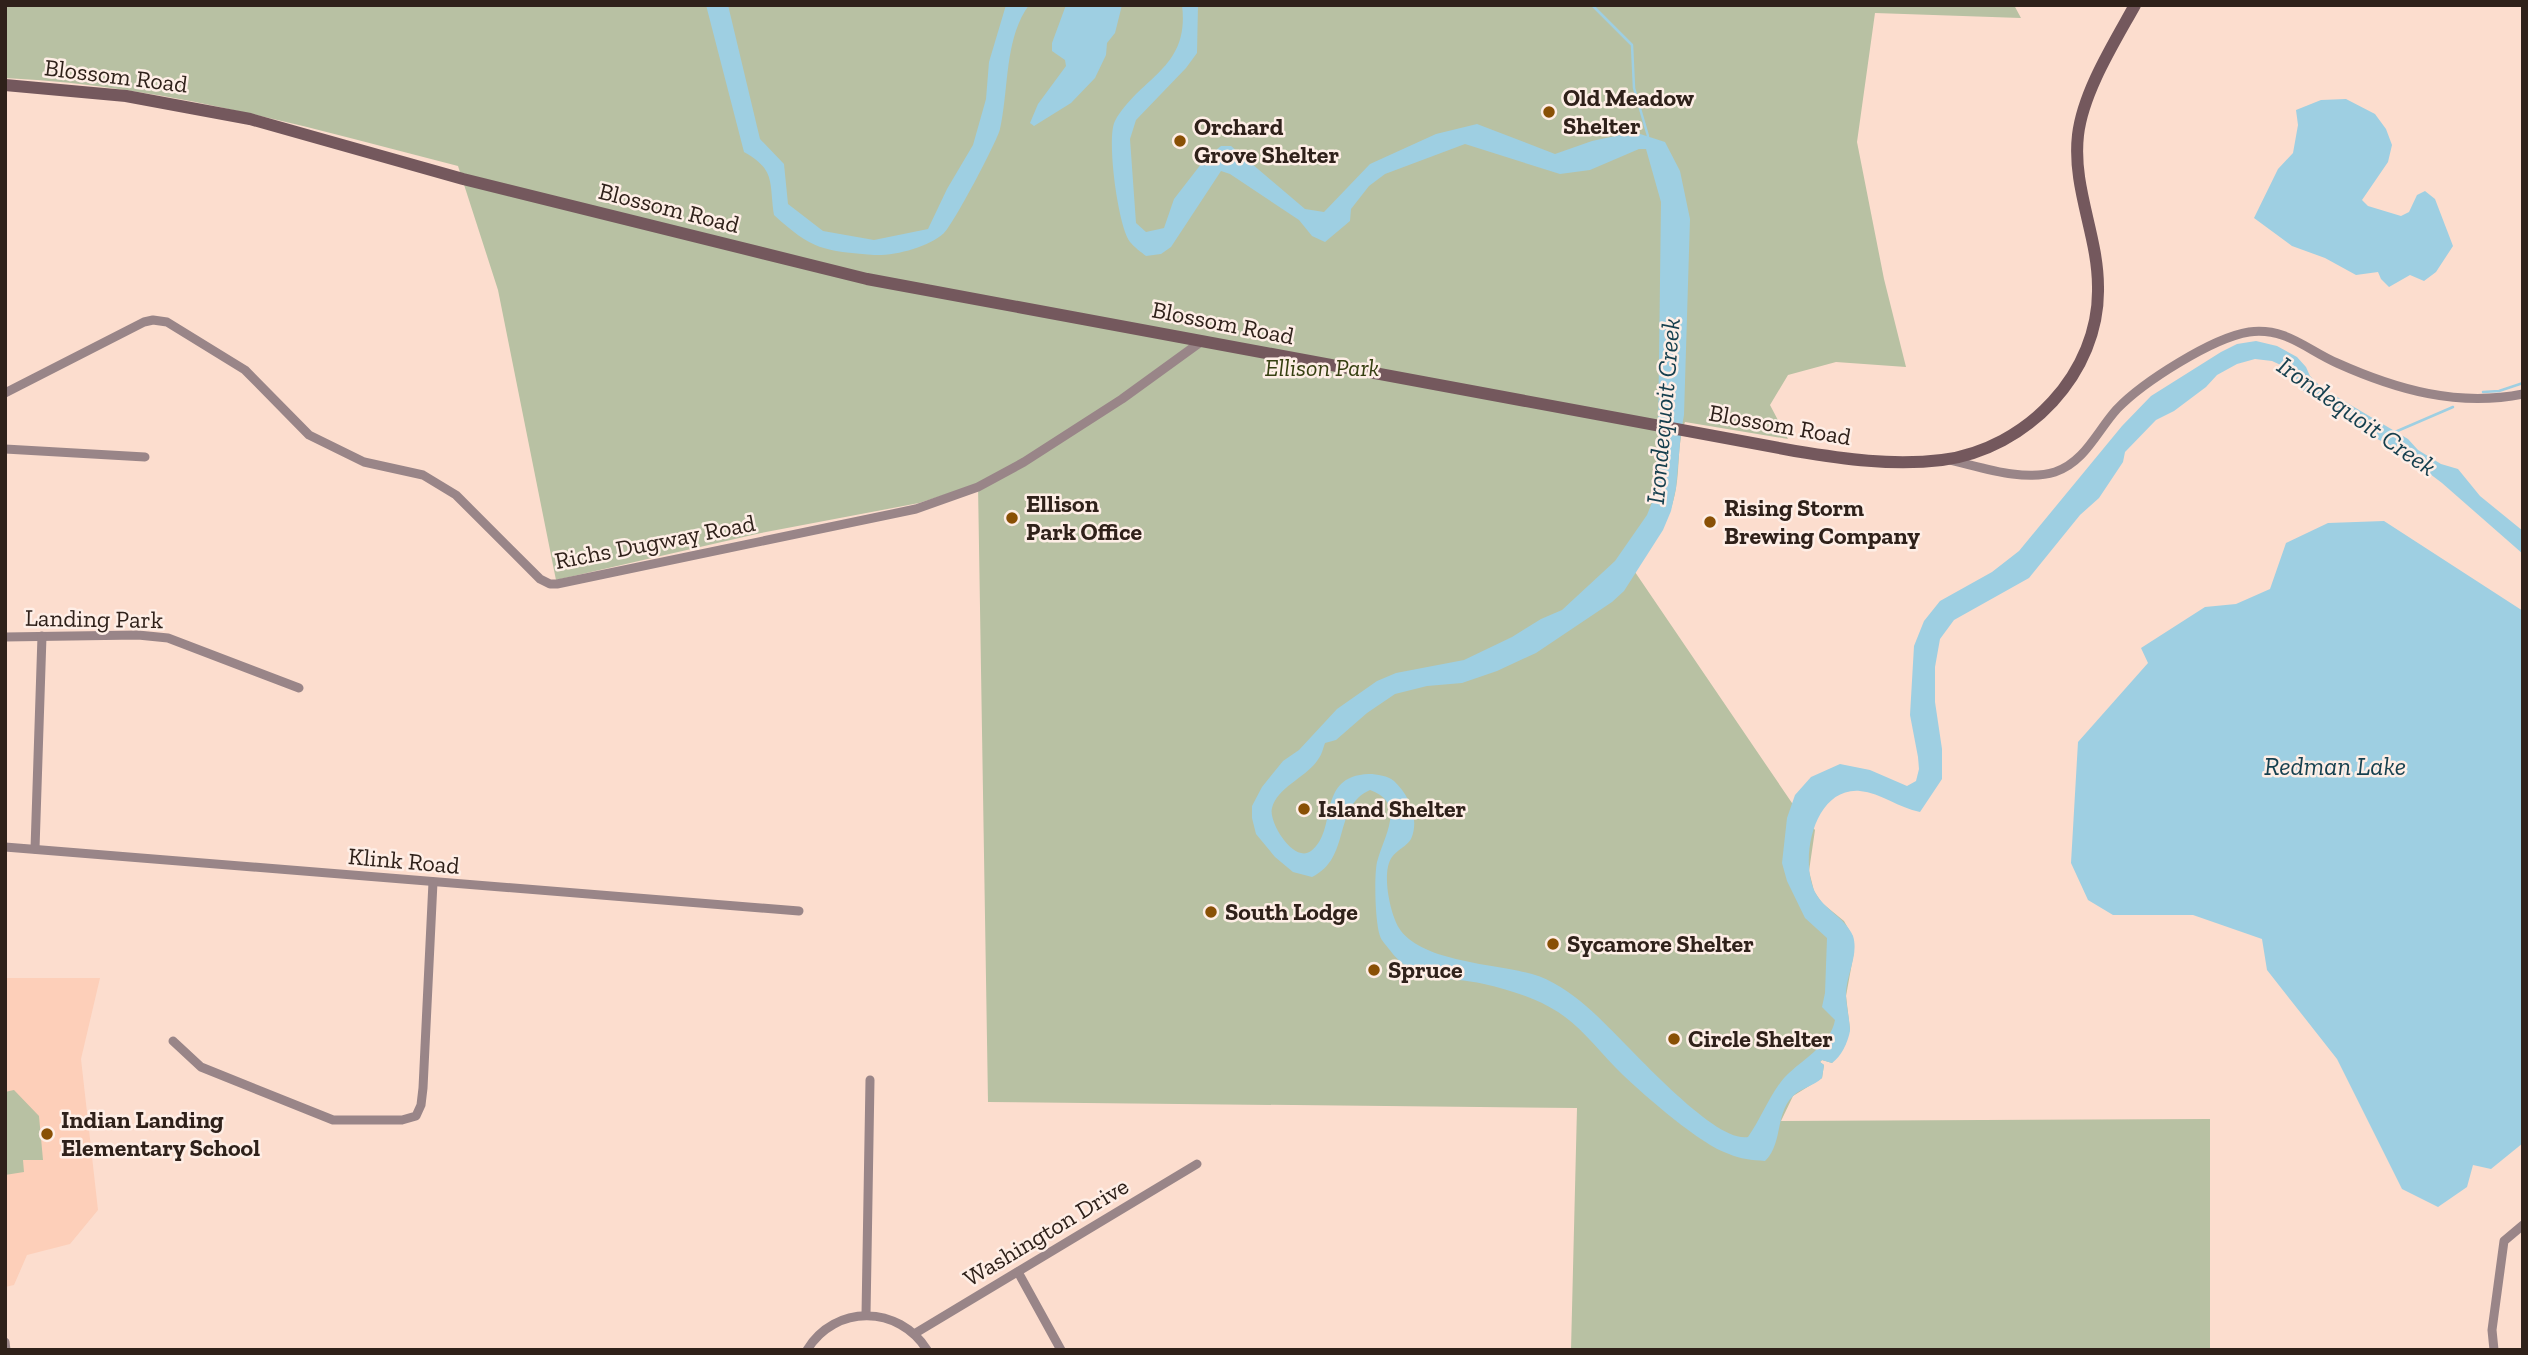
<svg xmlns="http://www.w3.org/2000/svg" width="2528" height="1355" font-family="'Zilla Slab',serif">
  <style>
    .built { fill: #fdcfb9 }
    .green { fill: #b8c1a3 }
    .water { fill: #9ecfe2 }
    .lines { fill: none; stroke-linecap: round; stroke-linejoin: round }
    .stream { stroke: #9ecfe2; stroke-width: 2.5 }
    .street { stroke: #998588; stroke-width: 9 }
    .secondary { stroke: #74585d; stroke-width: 12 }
    .poi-dot { fill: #895005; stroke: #feeee6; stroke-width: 2.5 }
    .labels { text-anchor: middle; stroke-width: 5; stroke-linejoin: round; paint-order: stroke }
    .street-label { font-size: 24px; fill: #2f211a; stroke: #feeee6 }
    .poi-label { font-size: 24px; font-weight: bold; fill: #2f211a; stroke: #feeee6; text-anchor: start }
    .park-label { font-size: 24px; font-style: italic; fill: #364011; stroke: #feeee6 }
    .water-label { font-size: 26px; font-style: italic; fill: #153f4e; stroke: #feeee6 }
  </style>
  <rect width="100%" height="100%" fill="#fcddce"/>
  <path class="built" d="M5,978H100L81,1059L98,1210L70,1244L27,1255L14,1285L5,1287Z"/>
  <g class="green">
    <path d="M5,5H2014L2021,18L1875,13L1857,142L1884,279L1906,367L1836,362L1788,375L1770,405L1788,439L1685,422C1677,443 1680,466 1676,488C1670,524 1653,543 1635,572L1792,803L1815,830L1809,871L1814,891L1822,903L1844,921L1853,937L1854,952L1846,996L1850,1029L1845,1045L1832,1063L1822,1060L1820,1062L1824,1065L1822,1078L1793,1096L1781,1121L2210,1119V1350H1571L1577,1108L988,1102L978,484L919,503L761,533L556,580L498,290L458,166C308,127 161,85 5,78Z"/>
    <path d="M14,1090L39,1116L43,1160H23L24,1172L5,1175V1092Z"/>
  </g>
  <g class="water">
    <path d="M706,5H728L760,139L784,164L788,204L823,231L874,240L928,229L947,189L973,145L986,99L989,62L1006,5H1029C1004,39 1009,90 1000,129C997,142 953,225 944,233C929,247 895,256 874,255C824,251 812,250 774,215C769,182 776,170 744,152Z"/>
    <path d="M1066,5H1122L1115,33L1107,43L1106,55L1095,78L1071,103L1034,126L1030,123L1038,104L1066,66L1065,60L1052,51V43Z"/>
    <path d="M1182,5H1198L1197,53L1186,68L1136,120L1130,139L1136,223L1146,232L1164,228L1174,199L1205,159L1221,146H1231L1305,209L1324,212L1370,164L1436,134L1477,124L1555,154L1592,141L1634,132L1665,142L1680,171L1690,219L1684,415L1681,432L1676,488L1671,511L1663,530L1624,591L1612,602L1536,653L1497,671L1462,683L1427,686L1395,694L1367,713L1336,740L1325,743C1323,748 1322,754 1319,758C1308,777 1278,786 1272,808C1268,822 1294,864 1311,851C1339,830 1315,776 1369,774C1377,774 1388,776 1394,781C1409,795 1420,819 1411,839C1407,846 1397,850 1392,857C1381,872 1390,913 1399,928C1420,962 1497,964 1532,974C1551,979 1571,993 1586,1006C1617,1031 1711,1144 1748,1137C1761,1119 1773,1087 1789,1073C1805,1058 1831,1043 1835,1020L1822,1007L1825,993L1827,938L1805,918L1787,881L1782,863L1787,818L1795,795L1811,777L1840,764L1870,770L1907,786L1916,781L1919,769L1918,757L1910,715L1914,646L1924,621L1940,601L1992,572L2019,551L2122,426L2151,396L2221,352L2237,344L2256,341L2277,346L2297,357L2306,367L2310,376L2322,388L2408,439L2418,450L2441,464L2458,469L2480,496L2523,531V554L2442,483L2401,452L2363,431L2356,421L2307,394L2299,386L2294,375L2285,367L2272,361L2255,359L2237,364L2217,375L2206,387L2174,411L2156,420L2125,452L2123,462L2099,498L2080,515L2029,578L1954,620L1940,639L1935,667V702L1942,749V779L1920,812C1899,808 1881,793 1860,791C1814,787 1799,859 1815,892C1824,910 1845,917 1853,936C1859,955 1846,975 1846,994C1846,1004 1850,1022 1850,1031C1848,1042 1841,1057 1832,1063L1822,1060L1820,1062L1824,1065L1822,1078C1814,1086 1801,1088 1793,1096C1775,1113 1783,1144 1765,1161C1752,1160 1740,1159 1729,1154C1701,1145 1645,1096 1623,1075C1601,1054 1584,1029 1558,1012C1536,998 1510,990 1484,984C1447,975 1416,986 1389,949C1386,945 1381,940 1380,936C1375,922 1374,876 1377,862C1384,835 1407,803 1370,790C1332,807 1352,858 1312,877L1293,872L1275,857L1256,834L1252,818V806L1262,787L1283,761L1299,750L1337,709L1377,681L1396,673L1464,660L1512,637L1541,619L1562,610L1615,561L1647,515L1653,500L1658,438L1661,202L1646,149H1639L1590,170L1560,174L1465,144L1385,174L1369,186L1351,209L1350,221L1325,242L1312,236L1299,220L1230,174L1221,171L1171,247L1161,254L1146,256C1141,252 1134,247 1130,242C1118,227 1106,137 1115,121C1141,76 1190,69 1182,5Z"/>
    <path d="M2346,99L2375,114L2386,129L2392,145L2388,162L2362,200L2368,206L2401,216L2409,212L2417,195L2425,191L2435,199L2453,246L2436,272L2424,281L2410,275L2389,287L2381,279L2378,272L2356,275L2325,258L2292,246L2254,218L2278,169L2293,153L2298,125L2296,110L2321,100Z"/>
    <path d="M2384,521L2523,611V1143L2491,1169L2473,1165L2467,1187L2438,1207L2402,1189L2337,1059L2267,970L2262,939L2193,915H2113L2088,900L2071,863L2078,742L2148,663L2141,648L2205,607L2236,604L2270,589L2286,543L2328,523Z"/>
  </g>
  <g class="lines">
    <g class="stream">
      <path d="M1592,5L1632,45L1634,88L1648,136"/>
      <path d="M2483,392L2499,391L2523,383"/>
      <path d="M2395,432L2453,407"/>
    </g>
    <g class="street">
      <path d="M5,393L144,322L153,320L167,322L245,370L309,435L364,462L423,475L456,495L540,579L550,584H557L916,509L978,487L1024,462L1122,399L1202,341"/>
      <path d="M5,449L145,457"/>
      <path d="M1950,460C1981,467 2023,482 2055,472C2085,462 2097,431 2117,409C2143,382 2212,338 2249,332C2286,327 2307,350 2337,363C2397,390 2458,407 2523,394"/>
      <path d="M5,637L138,635L168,638L299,688"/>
      <path d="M5,847L799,911"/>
      <path d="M35,849L42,636"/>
      <path d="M173,1041L201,1067L333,1120H402L416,1116L421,1105L423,1088L433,882"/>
      <path d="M1018,1272L1061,1350"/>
      <path d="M866,1315L870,1080"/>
      <path d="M914,1334L1197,1164"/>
      <path d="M5,1342L6,1350"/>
      <path d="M807,1350C835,1304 899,1305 927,1350"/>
      <path d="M2494,1350L2492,1330L2504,1241L2523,1225"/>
    </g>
    <path class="secondary" d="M5,85L126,96L250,119L463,179L867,279L1795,451C1844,459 1892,466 1942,460C2027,449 2100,373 2098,287C2098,235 2072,188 2078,135C2083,92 2114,43 2135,5"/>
  </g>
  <g class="poi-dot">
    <circle cx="1549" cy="112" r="7"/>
    <circle cx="1180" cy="141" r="7"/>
    <circle cx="1012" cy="518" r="7"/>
    <circle cx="1710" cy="522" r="7"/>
    <circle cx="1304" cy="809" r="7"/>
    <circle cx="1211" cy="912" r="7"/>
    <circle cx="1553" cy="944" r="7"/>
    <circle cx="1374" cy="970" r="7"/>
    <circle cx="1674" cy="1039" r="7"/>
    <circle cx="47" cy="1134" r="7"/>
  </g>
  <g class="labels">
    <g class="street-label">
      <text transform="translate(116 76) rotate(7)" y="8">Blossom Road</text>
      <text transform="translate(669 208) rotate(14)" y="8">Blossom Road</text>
      <text transform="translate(1223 323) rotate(11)" y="8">Blossom Road</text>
      <text transform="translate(1780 425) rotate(10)" y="8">Blossom Road</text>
      <text transform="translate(655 542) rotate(-11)" y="8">Richs Dugway Road</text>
      <text transform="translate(94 619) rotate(1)" y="8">Landing Park</text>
      <text transform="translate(404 861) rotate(5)" y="8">Klink Road</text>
      <text transform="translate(1046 1232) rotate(-31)" y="8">Washington Drive</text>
    </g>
    <g class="poi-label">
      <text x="1563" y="106">Old Meadow<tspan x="1563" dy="28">Shelter</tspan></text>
      <text x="1194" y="135">Orchard<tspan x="1194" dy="28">Grove Shelter</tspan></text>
      <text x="1026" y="512">Ellison<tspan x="1026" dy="28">Park Office</tspan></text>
      <text x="1724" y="516">Rising Storm<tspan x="1724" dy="28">Brewing Company</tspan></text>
      <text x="1318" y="817">Island Shelter</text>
      <text x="1225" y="920">South Lodge</text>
      <text x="1567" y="952">Sycamore Shelter</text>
      <text x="1388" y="978">Spruce</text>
      <text x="1688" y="1047">Circle Shelter</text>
      <text x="61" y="1128">Indian Landing<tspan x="61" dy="28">Elementary School</tspan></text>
    </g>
    <g class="park-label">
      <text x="1322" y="376">Ellison Park</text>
    </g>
    <g class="water-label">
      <text transform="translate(1663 411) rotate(-85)" y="9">Irondequoit Creek</text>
      <text transform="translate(2357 416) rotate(35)" y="9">Irondequoit Creek</text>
      <text x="2335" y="775">Redman Lake</text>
    </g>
  </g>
  <rect width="2528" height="1355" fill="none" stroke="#2f211a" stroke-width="14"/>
</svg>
